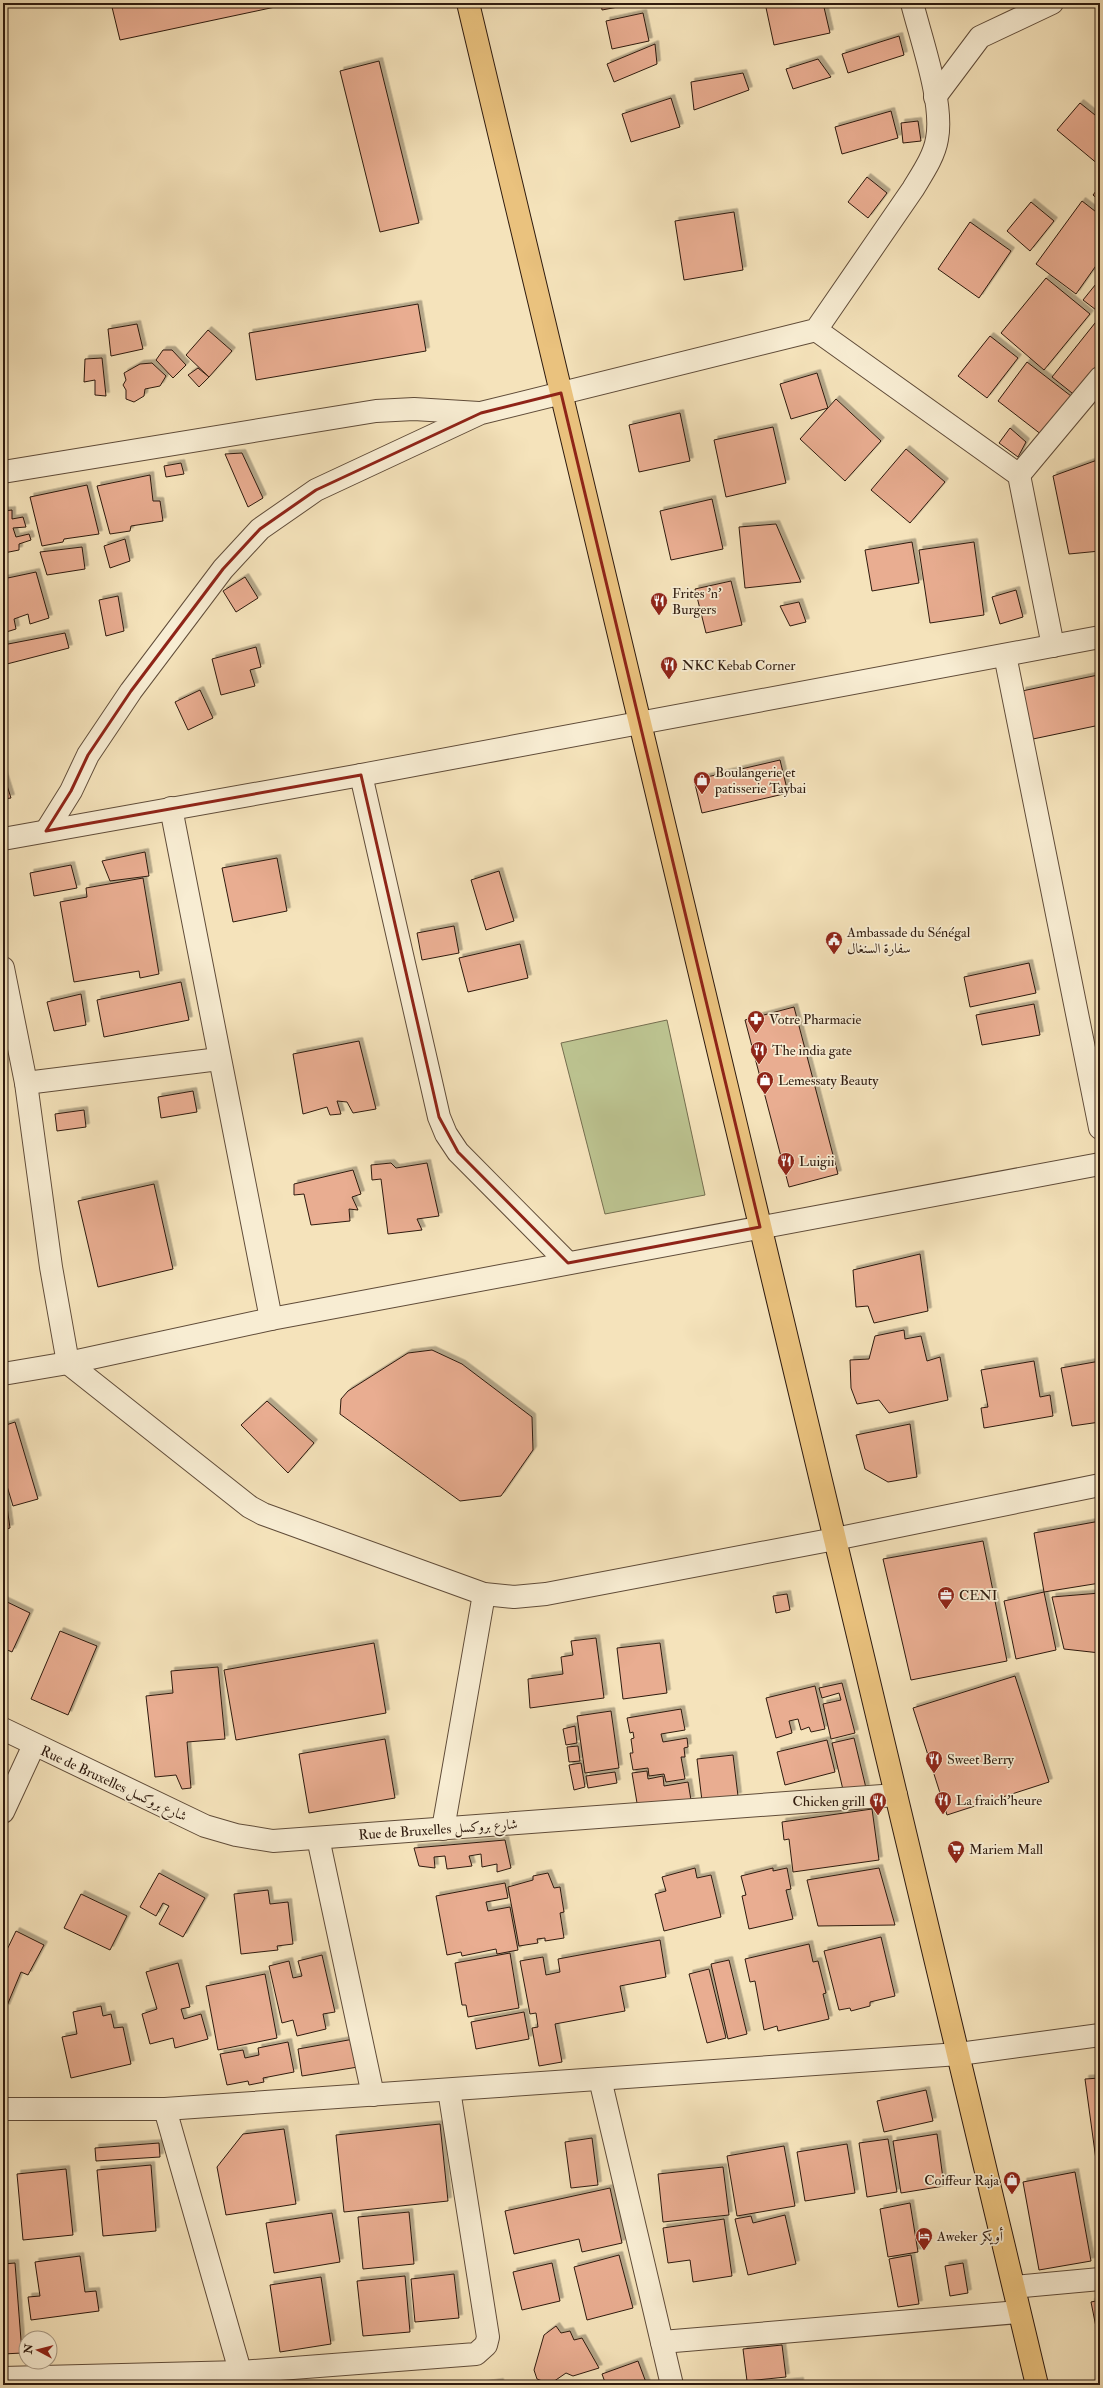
<svg xmlns="http://www.w3.org/2000/svg" width="1103" height="2388" font-family="'IM FELL Double Pica',Amiri,serif">
  <style>
    .green { fill: #bcc390; stroke: #756e4f }
    .building { fill: #e9ad91; stroke: #2e1a0e; filter: url(#shadow) }
    .lines { fill: none; stroke-linecap: round; stroke-linejoin: round }
    .minor-casing { stroke: #604c39; stroke-width: 24 }
    .major-casing { stroke: #2e1a0e; stroke-width: 24 }
    .minor { stroke: #f8edd3; stroke-width: 22 }
    .major { stroke: #eac27e; stroke-width: 22 }
    .marked { fill: none; stroke: #8f2418; stroke-width: 3; stroke-linejoin: round }
    .labels { text-anchor: middle; stroke-width: 3.5; stroke-linejoin: round; paint-order: stroke }
    .poi-label { font-size: 14px; fill: #2e1a0e; stroke: #f8edd3; text-anchor: start }
    .street-label { font-size: 14px; fill: #2e1a0e; stroke: #f8edd3 }
  </style>
  <defs>
    <filter id="shadow"><feDropShadow dx="3.5" dy="-3.5" stdDeviation="0" flood-color="#0004"/></filter>
  </defs>
  <rect width="100%" height="100%" fill="#f5e3bb"/>
  <filter id="stains"><feTurbulence type="fractalNoise" baseFrequency=".005" numOctaves="4"/><feColorMatrix values="0 0 0 0 .2 0 0 0 0 .09 0 0 0 0 .02 0 0 0 .5 -.17"/></filter>
  <radialGradient id="worn" r=".72"><stop offset=".6" stop-color="#630" stop-opacity="0"/><stop offset="1" stop-color="#630" stop-opacity=".3"/></radialGradient>
  <path class="green" d="M667,1020L705,1195L605,1214L561,1043Z"/>
  <g class="building">
    <path d="M111,3H294L120,40Z"/>
    <path d="M601,3H639L602,10Z"/>
    <path d="M765,3H823L830,33L774,45Z"/>
    <path d="M643,13L649,41L612,49L606,21Z"/>
    <path d="M899,36L904,55L848,73L842,54Z"/>
    <path d="M655,44L657,64L614,82L607,64Z"/>
    <path d="M818,59L831,77L793,89L786,69Z"/>
    <path d="M379,61L419,223L380,232L340,71Z"/>
    <path d="M743,73L749,90L694,110L691,82Z"/>
    <path d="M671,98L680,127L631,142L622,114Z"/>
    <path d="M1080,103L1100,119L1099,165L1057,130Z"/>
    <path d="M891,111L898,138L842,154L835,127Z"/>
    <path d="M918,121L921,141L903,143L901,123Z"/>
    <path d="M867,177L887,193L868,218L848,202Z"/>
    <path d="M1100,186V201L1093,195Z"/>
    <path d="M1082,201L1100,215V260L1076,294L1036,264Z"/>
    <path d="M1031,202L1054,221L1030,251L1007,231Z"/>
    <path d="M734,212L743,270L684,280L675,221Z"/>
    <path d="M970,222L1011,251L979,298L938,269Z"/>
    <path d="M1046,278L1090,314L1044,370L1001,333Z"/>
    <path d="M1100,279V313L1083,300Z"/>
    <path d="M418,304L426,351L256,380L249,333Z"/>
    <path d="M1099,318L1100,368L1077,397L1052,377Z"/>
    <path d="M137,324L143,349L111,356L108,329Z"/>
    <path d="M208,330L232,351L209,377L186,355Z"/>
    <path d="M990,336L1018,358L987,398L958,376Z"/>
    <path d="M163,350H172L186,365L173,378L156,360Z"/>
    <path d="M102,358L106,396L95,395V380L84,382L85,359Z"/>
    <path d="M1027,362L1071,396L1042,435L998,401Z"/>
    <path d="M152,363L166,376L160,386L145,389L144,396L134,402L126,399V390L123,385L126,380L124,373L140,364Z"/>
    <path d="M198,368L209,377L199,387L188,375Z"/>
    <path d="M817,373L828,408L791,419L780,384Z"/>
    <path d="M836,399L881,441L845,481L800,439Z"/>
    <path d="M680,413L690,461L639,472L629,425Z"/>
    <path d="M773,427L786,483L726,497L714,440Z"/>
    <path d="M1010,428L1026,442L1018,457L999,443Z"/>
    <path d="M906,449L945,482L910,523L871,490Z"/>
    <path d="M242,453L263,498L248,507L225,454Z"/>
    <path d="M1100,459V551L1069,554L1053,476Z"/>
    <path d="M181,463L184,474L166,477L164,466Z"/>
    <path d="M150,475L153,501H160L163,521L131,526L130,531L110,534L97,486Z"/>
    <path d="M87,485L99,534L64,539L63,542L42,546L30,497Z"/>
    <path d="M712,499L723,549L671,560L660,511Z"/>
    <path d="M12,510V519L23,517L26,527L13,528L16,537L29,534L31,540L19,544V550L4,553L3,511Z"/>
    <path d="M776,524L801,582L745,588L739,527Z"/>
    <path d="M125,539L130,561L110,568L104,546Z"/>
    <path d="M912,542L919,583L872,591L865,550Z"/>
    <path d="M974,542L984,615L930,623L919,550Z"/>
    <path d="M82,547L85,569L47,575L40,552Z"/>
    <path d="M36,572L49,618L30,624L28,614L14,619L16,629L3,633V579Z"/>
    <path d="M245,577L258,598L236,612L223,591Z"/>
    <path d="M731,581L742,625L706,633L695,589Z"/>
    <path d="M1016,590L1023,617L1000,624L992,597Z"/>
    <path d="M118,596L124,631L106,636L99,600Z"/>
    <path d="M799,602L806,622L790,626L780,606Z"/>
    <path d="M65,633L69,648L3,665V645Z"/>
    <path d="M256,647L261,667L250,670L255,686L221,695L212,659Z"/>
    <path d="M1098,675L1100,686V725L1033,739L1022,691Z"/>
    <path d="M200,690L213,718L188,730L175,702Z"/>
    <path d="M780,760L788,793L702,813L694,780Z"/>
    <path d="M3,773L11,798L3,799Z"/>
    <path d="M1099,799H1100V843Z"/>
    <path d="M145,852L149,876L110,881L102,861Z"/>
    <path d="M277,858L287,911L233,922L222,868Z"/>
    <path d="M71,865L77,888L34,896L30,873Z"/>
    <path d="M499,871L514,921L486,930L471,880Z"/>
    <path d="M143,878L159,974L140,978L139,971L74,982L60,902L87,897L86,888Z"/>
    <path d="M454,926L459,953L422,960L417,933Z"/>
    <path d="M520,944L528,978L468,992L459,958Z"/>
    <path d="M1029,963L1036,993L970,1007L964,977Z"/>
    <path d="M181,982L189,1020L104,1037L97,1000Z"/>
    <path d="M81,994L86,1025L54,1031L47,1002Z"/>
    <path d="M1034,1004L1040,1035L982,1045L976,1015Z"/>
    <path d="M794,1007L838,1174L789,1187L745,1020Z"/>
    <path d="M359,1041L376,1109L353,1113L347,1102L337,1101L341,1114L330,1115L327,1107L303,1114L293,1054Z"/>
    <path d="M193,1091L197,1112L161,1118L158,1097Z"/>
    <path d="M84,1110L86,1127L57,1131L55,1114Z"/>
    <path d="M391,1163L396,1168L427,1163L439,1216L417,1219L422,1230L388,1234L381,1179L372,1180L371,1165Z"/>
    <path d="M353,1170L361,1194L352,1197L358,1210L349,1209L350,1221L311,1225L304,1194L294,1195V1184Z"/>
    <path d="M154,1184L173,1269L98,1287L78,1201Z"/>
    <path d="M920,1254L928,1311L874,1323L868,1306L856,1307L853,1270Z"/>
    <path d="M904,1330L905,1339L921,1336L927,1361L940,1357L948,1400L889,1413L879,1400L857,1404L851,1388L850,1360L869,1359L875,1336Z"/>
    <path d="M432,1350L462,1364L532,1417L533,1450L501,1496L460,1501L340,1414L341,1399L348,1391L408,1353Z"/>
    <path d="M1034,1361L1040,1397L1050,1395L1053,1416L984,1428L981,1408L988,1407L981,1370Z"/>
    <path d="M1100,1361V1422L1072,1426L1061,1368Z"/>
    <path d="M267,1401L314,1443L288,1473L241,1425Z"/>
    <path d="M15,1422L38,1499L13,1506L7,1486L3,1488V1426Z"/>
    <path d="M910,1424L917,1477L888,1482L865,1469L856,1435Z"/>
    <path d="M5,1493L10,1528L3,1530V1494Z"/>
    <path d="M1100,1521V1583L1044,1592L1034,1533Z"/>
    <path d="M983,1541L1007,1661L911,1680L883,1559Z"/>
    <path d="M1044,1592L1056,1650L1016,1659L1004,1601Z"/>
    <path d="M1100,1593V1653L1064,1649L1052,1597Z"/>
    <path d="M787,1594L790,1610L776,1613L773,1596Z"/>
    <path d="M3,1600L30,1613L12,1652L3,1648Z"/>
    <path d="M60,1631L97,1646L68,1715L31,1699Z"/>
    <path d="M596,1638L604,1698L530,1708L528,1679L563,1674L561,1657L573,1655L571,1641Z"/>
    <path d="M374,1643L386,1713L236,1740L224,1670Z"/>
    <path d="M660,1643L667,1693L623,1699L617,1648Z"/>
    <path d="M218,1667L225,1739L187,1742L191,1788L182,1789L176,1775L155,1777L146,1696L173,1693L171,1671Z"/>
    <path d="M1015,1676L1049,1782L947,1815L913,1708Z"/>
    <path d="M842,1683L855,1733L831,1739L823,1704L841,1700L839,1693L822,1698L819,1688Z"/>
    <path d="M815,1686L825,1729L811,1732L809,1727L801,1730L798,1719L789,1721L792,1733L776,1738L766,1698Z"/>
    <path d="M681,1709L685,1730L661,1734L663,1742L687,1738L688,1747L684,1748L685,1757H681L685,1779L666,1782L664,1774L649,1776L648,1768L633,1770L630,1753H633L631,1739L634,1738L633,1732L630,1733L627,1718Z"/>
    <path d="M611,1711L619,1768L585,1773L577,1716Z"/>
    <path d="M575,1726L577,1743L566,1745L563,1729Z"/>
    <path d="M854,1738L866,1788L844,1794L832,1743Z"/>
    <path d="M385,1739L395,1798L309,1813L299,1754Z"/>
    <path d="M827,1740L835,1772L785,1785L777,1752Z"/>
    <path d="M578,1746L580,1761L569,1762L567,1747Z"/>
    <path d="M733,1755L738,1796L702,1801L697,1759Z"/>
    <path d="M581,1763L585,1787L574,1790L569,1765Z"/>
    <path d="M647,1771L648,1779L663,1776L664,1786L688,1782L691,1800L638,1809L632,1773Z"/>
    <path d="M615,1772L617,1783L588,1788L586,1776Z"/>
    <path d="M872,1809L879,1860L793,1872L789,1839L784,1840L782,1822Z"/>
    <path d="M505,1840L511,1868L497,1872V1864L482,1867L481,1854L469,1856L472,1866L447,1869L445,1856L434,1857L435,1868L419,1866L414,1848Z"/>
    <path d="M695,1868L697,1878L711,1875L721,1917L664,1931L655,1894L666,1891L662,1877Z"/>
    <path d="M773,1868V1871L787,1868L791,1889L786,1890L793,1919L749,1929L742,1896L746,1895L741,1876Z"/>
    <path d="M879,1868L895,1925L818,1926L807,1880Z"/>
    <path d="M159,1873L205,1898L183,1937L159,1924L169,1906L163,1903L156,1916L140,1907Z"/>
    <path d="M548,1873L554,1888L560,1887L564,1912L560,1913L564,1938L545,1941V1938L537,1939L538,1943L519,1946L508,1887L533,1880V1876Z"/>
    <path d="M505,1883L508,1898L486,1902L488,1911L510,1907L518,1950L497,1954L496,1949L462,1956L461,1952L447,1955L436,1896Z"/>
    <path d="M268,1890L270,1904L288,1902L293,1944L277,1946L278,1950L241,1954L234,1894Z"/>
    <path d="M81,1894L127,1916L110,1950L64,1928Z"/>
    <path d="M16,1931L44,1945L28,1975L21,1972L6,2008L3,2007V1958Z"/>
    <path d="M881,1937L895,1996L870,2002V2006L851,2011L850,2008L839,2010L824,1951Z"/>
    <path d="M660,1940L666,1977L620,1986L625,2011L555,2024L562,2062L539,2066L532,2028L538,2027L536,2013L530,2014L520,1961L543,1957L546,1975L560,1972L558,1959Z"/>
    <path d="M809,1944L813,1962L818,1961L826,1993L823,1994L829,2019L778,2031L777,2026L764,2030L755,1981L750,1982L745,1959Z"/>
    <path d="M510,1953L519,2008L468,2017L466,2005H462L455,1963Z"/>
    <path d="M322,1955L335,2012L323,2014L326,2029L297,2036L293,2020L282,2023L269,1966L289,1961L293,1978L302,1976L298,1961Z"/>
    <path d="M729,1960L747,2034L728,2039L711,1964Z"/>
    <path d="M178,1963L190,2007L181,2009L184,2019L201,2014L208,2039L175,2048L173,2038L150,2044L142,2014L157,2009L146,1972Z"/>
    <path d="M709,1969L726,2038L707,2043L689,1974Z"/>
    <path d="M265,1974L277,2038L218,2050L206,1986Z"/>
    <path d="M101,2006L103,2016L111,2014L114,2028L123,2027L131,2064L71,2078L62,2037L77,2034L73,2012Z"/>
    <path d="M524,2012L529,2039L476,2049L471,2022Z"/>
    <path d="M354,2039L358,2067L302,2076L298,2049Z"/>
    <path d="M288,2042L294,2072L263,2078L264,2082L249,2085L248,2081L227,2085L220,2054L243,2050L245,2058L259,2055L258,2048Z"/>
    <path d="M1100,2078V2159L1096,2160L1085,2079Z"/>
    <path d="M926,2090L933,2121L884,2132L877,2101Z"/>
    <path d="M440,2124L448,2201L344,2212L336,2135Z"/>
    <path d="M284,2129L296,2204L226,2215L217,2167L243,2134Z"/>
    <path d="M937,2134L944,2186L901,2193L893,2141Z"/>
    <path d="M592,2138L598,2185L571,2188L565,2142Z"/>
    <path d="M888,2139L897,2192L867,2197L859,2143Z"/>
    <path d="M159,2143L160,2157L96,2161L95,2148Z"/>
    <path d="M847,2144L855,2193L805,2201L797,2152Z"/>
    <path d="M784,2146L795,2206L737,2216L727,2156Z"/>
    <path d="M151,2165L156,2231L103,2236L97,2170Z"/>
    <path d="M723,2167L729,2215L663,2222L658,2174Z"/>
    <path d="M66,2169L73,2235L23,2240L17,2174Z"/>
    <path d="M1075,2172L1091,2261L1039,2270L1023,2182Z"/>
    <path d="M610,2188L622,2243L582,2252L579,2239L514,2254L505,2211Z"/>
    <path d="M910,2203L918,2252L888,2257L880,2209Z"/>
    <path d="M409,2212L414,2264L363,2269L358,2217Z"/>
    <path d="M332,2213L340,2262L274,2273L266,2223Z"/>
    <path d="M785,2215L796,2264L748,2275L735,2219L751,2216L753,2223Z"/>
    <path d="M724,2219L732,2276L693,2282L690,2260L668,2263L663,2228Z"/>
    <path d="M619,2255L633,2308L587,2320L574,2267Z"/>
    <path d="M911,2255L919,2304L898,2307L889,2259Z"/>
    <path d="M80,2256L85,2292L96,2291L99,2311L31,2320L28,2297L40,2296L35,2262Z"/>
    <path d="M15,2263L22,2353L3,2354V2264Z"/>
    <path d="M552,2263L560,2301L522,2310L513,2272Z"/>
    <path d="M963,2263L968,2293L950,2296L945,2266Z"/>
    <path d="M454,2274L459,2318L415,2322L411,2279Z"/>
    <path d="M405,2276L410,2332L363,2336L357,2281Z"/>
    <path d="M321,2277L331,2344L280,2352L270,2285Z"/>
    <path d="M1100,2300V2347L1091,2302Z"/>
    <path d="M556,2326L561,2333L570,2331L574,2340L582,2338L599,2368L573,2376L566,2373L550,2384L537,2379L534,2370L544,2335Z"/>
    <path d="M782,2345L786,2377L747,2381L743,2349Z"/>
    <path d="M638,2361L647,2385H606L602,2374Z"/>
    <path d="M800,2381V2385H759Z"/>
    <path d="M500,2382V2385H481Z"/>
  </g>
  <g class="lines">
    <defs>
      <g id="minor">
        <path d="M935,97L980,37L1052,3"/>
        <path d="M816,330L1019,475L1053,646"/>
        <path d="M3,472L376,411L414,409L479,413"/>
        <path d="M1019,475L1100,378"/>
        <path d="M1005,655L1100,1128"/>
        <path d="M361,775L439,1117L446,1134L458,1152L568,1263"/>
        <path d="M171,808L271,1319"/>
        <path d="M46,831L71,791L88,755L131,691L223,569L260,529L316,490L481,413L816,330L913,189C922,174 934,157 937,139C944,103 921,39 912,3"/>
        <path d="M3,839L361,775L1100,637"/>
        <path d="M3,968L26,1083L51,1267L68,1363L250,1507L263,1514L484,1594L514,1597L546,1594L835,1539L1100,1485"/>
        <path d="M26,1083L219,1059"/>
        <path d="M3,1374L68,1363L271,1319L1100,1164"/>
        <path d="M3,1729L205,1826L236,1835L273,1841L896,1795"/>
        <path d="M3,1812L34,1745"/>
        <path d="M443,1829L484,1594"/>
        <path d="M318,1838L373,2095"/>
        <path d="M600,2079L672,2385"/>
        <path d="M3,2109H165L959,2054L1100,2035"/>
        <path d="M165,2109L244,2385"/>
        <path d="M1014,2287L1100,2279"/>
        <path d="M662,2342L1019,2312"/>
        <path d="M3,2378L241,2372L476,2354L486,2345L488,2337L449,2090"/>
      </g>
      <path id="major" d="M468,3L1037,2385"/>
    </defs>
    <use href="#minor" class="minor-casing"/>
    <use href="#major" class="major-casing"/>
    <use href="#minor" class="minor"/>
    <use href="#major" class="major"/>
  </g>
  <path class="marked" d="M561,393L760,1227L568,1263L458,1152L439,1117L361,775L46,831L71,791L88,755L131,691L223,569L260,529L316,490L481,413Z"/>
  <defs>
    <symbol id="restaurant-pin" viewBox="-11 -11 22 30"><path d="M0 17L-7.5 6A9.5 9.5 0 1 1 7.5 6Z" fill="#8f2418" stroke="#f8edd3"/><path d="M-5-6h1v4h1v-4h1v4h1v-4h1v5L-1.5 .5V6h-2V.5L-5-1ZM5-6V6H3V1.5H1.5Q1.5-4 5-6Z" fill="#fff"/></symbol>
    <symbol id="shop-pin" viewBox="-11 -11 22 30"><path d="M0 17L-7.5 6A9.5 9.5 0 1 1 7.5 6Z" fill="#8f2418" stroke="#f8edd3"/><path d="M-5-2.5h2.3a2.7 3.5 0 0 1 5.4 0H5L5.5 6h-11ZM-1.5-2.5h3a1.5 2.3 0 0 0-3 0Z" fill="#fff"/></symbol>
    <symbol id="civic-pin" viewBox="-11 -11 22 30"><path d="M0 17L-7.5 6A9.5 9.5 0 1 1 7.5 6Z" fill="#8f2418" stroke="#f8edd3"/><path d="M-.6-6.5H3V-4.5H.6V-3L4-1V1h2V6H-6V1h2V-1L-.6-3ZM-1.2 2.5V6h2.4V2.5Z" fill="#fff"/></symbol>
    <symbol id="pharmacy-pin" viewBox="-11 -11 22 30"><path d="M0 17L-7.5 6A9.5 9.5 0 1 1 7.5 6Z" fill="#8f2418" stroke="#f8edd3"/><path d="M-2-6h4v4h4v4h-4v4h-4v-4h-4v-4h4Z" fill="#fff"/></symbol>
    <symbol id="office-pin" viewBox="-11 -11 22 30"><path d="M0 17L-7.5 6A9.5 9.5 0 1 1 7.5 6Z" fill="#8f2418" stroke="#f8edd3"/><path d="M-6-3h4V-5.5h4V-3h4V5H-6ZM-1-4.5V-3h2v-1.5ZM-6 0V1H6V0Z" fill="#fff"/></symbol>
    <symbol id="supermarket-pin" viewBox="-11 -11 22 30"><path d="M0 17L-7.5 6A9.5 9.5 0 1 1 7.5 6Z" fill="#8f2418" stroke="#f8edd3"/><path d="M-6-5.5h2.5l.6 2H6L4.5 2H-2.5L-4.4-4H-6ZM-1.5 3.2a1.3 1.3 0 1 0 .1 0ZM3 3.2a1.3 1.3 0 1 0 .1 0Z" fill="#fff"/></symbol>
    <symbol id="hotel-pin" viewBox="-11 -11 22 30"><path d="M0 17L-7.5 6A9.5 9.5 0 1 1 7.5 6Z" fill="#8f2418" stroke="#f8edd3"/><path d="M-6-4.5h1.5V1H6V5H4.5V3h-9V5H-6ZM-4 0a1.8 1.8 0 1 1 3.6 0ZM.5 0V-2.5h3Q6-2.5 6 0Z" fill="#fff"/></symbol>
  </defs>
  <g fill-rule="evenodd">
    <use href="#restaurant-pin" x="649" y="591" width="20" height="27"/>
    <use href="#restaurant-pin" x="659" y="655" width="20" height="27"/>
    <use href="#shop-pin" x="692" y="770" width="20" height="27"/>
    <use href="#civic-pin" x="824" y="930" width="20" height="27"/>
    <use href="#pharmacy-pin" x="746" y="1009" width="20" height="27"/>
    <use href="#restaurant-pin" x="749" y="1040" width="20" height="27"/>
    <use href="#shop-pin" x="755" y="1070" width="20" height="27"/>
    <use href="#restaurant-pin" x="776" y="1151" width="20" height="27"/>
    <use href="#office-pin" x="936" y="1585" width="20" height="27"/>
    <use href="#restaurant-pin" x="924" y="1749" width="20" height="27"/>
    <use href="#restaurant-pin" x="933" y="1790" width="20" height="27"/>
    <use href="#restaurant-pin" x="868" y="1791" width="20" height="27"/>
    <use href="#supermarket-pin" x="946" y="1839" width="20" height="27"/>
    <use href="#shop-pin" x="1002" y="2170" width="20" height="27"/>
    <use href="#hotel-pin" x="914" y="2226" width="20" height="27"/>
  </g>
  <g class="labels">
    <g class="poi-label">
      <text x="672" y="598">Frites 'n'<tspan x="672" dy="16">Burgers</tspan></text>
      <text x="682" y="670">NKC Kebab Corner</text>
      <text x="715" y="777">Boulangerie et<tspan x="715" dy="16">patisserie Taybai</tspan></text>
      <text x="847" y="937">Ambassade du Sénégal<tspan x="847" dy="16">سفارة السنغال</tspan></text>
      <text x="769" y="1024">Votre Pharmacie</text>
      <text x="772" y="1055">The india gate</text>
      <text x="778" y="1085">Lemessaty Beauty</text>
      <text x="799" y="1166">Luigii</text>
      <text x="959" y="1600">CENI</text>
      <text x="947" y="1764">Sweet Berry</text>
      <text x="956" y="1805">La fraich'heure</text>
      <text x="865" y="1806" text-anchor="end">Chicken grill</text>
      <text x="969" y="1854">Mariem Mall</text>
      <text x="999" y="2185" text-anchor="end">Coiffeur Raja</text>
      <text x="937" y="2241">Aweker أويكر</text>
    </g>
    <g class="street-label">
      <text transform="translate(114 1783) rotate(25)" y="5">Rue de Bruxelles شارع بروكسل</text>
      <text transform="translate(438 1829) rotate(-4)" y="5">Rue de Bruxelles شارع بروكسل</text>
    </g>
  </g>
  <rect width="1103" height="2388" fill="none" stroke="#f5e3bb" stroke-width="16"/>
  <rect x="4" y="4" width="1095" height="2380" fill="none" stroke="#2e1a0e" stroke-width="2"/>
  <rect x="8" y="8" width="1087" height="2372" fill="none" stroke="#2e1a0e"/>
  <g transform="translate(38 2350) rotate(277)"><circle r="19" fill="#f8edd3" stroke="#a79984"/>
  <path d="M0-3L7 15L0 10L-7 15Z" fill="#8f2418"/>
  <text y="-6" font-size="11" font-weight="bold" text-anchor="middle" fill="#2e1a0e">N</text>
  </g>
  <rect width="100%" height="100%" filter="url(#stains)"/>
  <rect width="100%" height="100%" fill="url(#worn)"/>
</svg>
